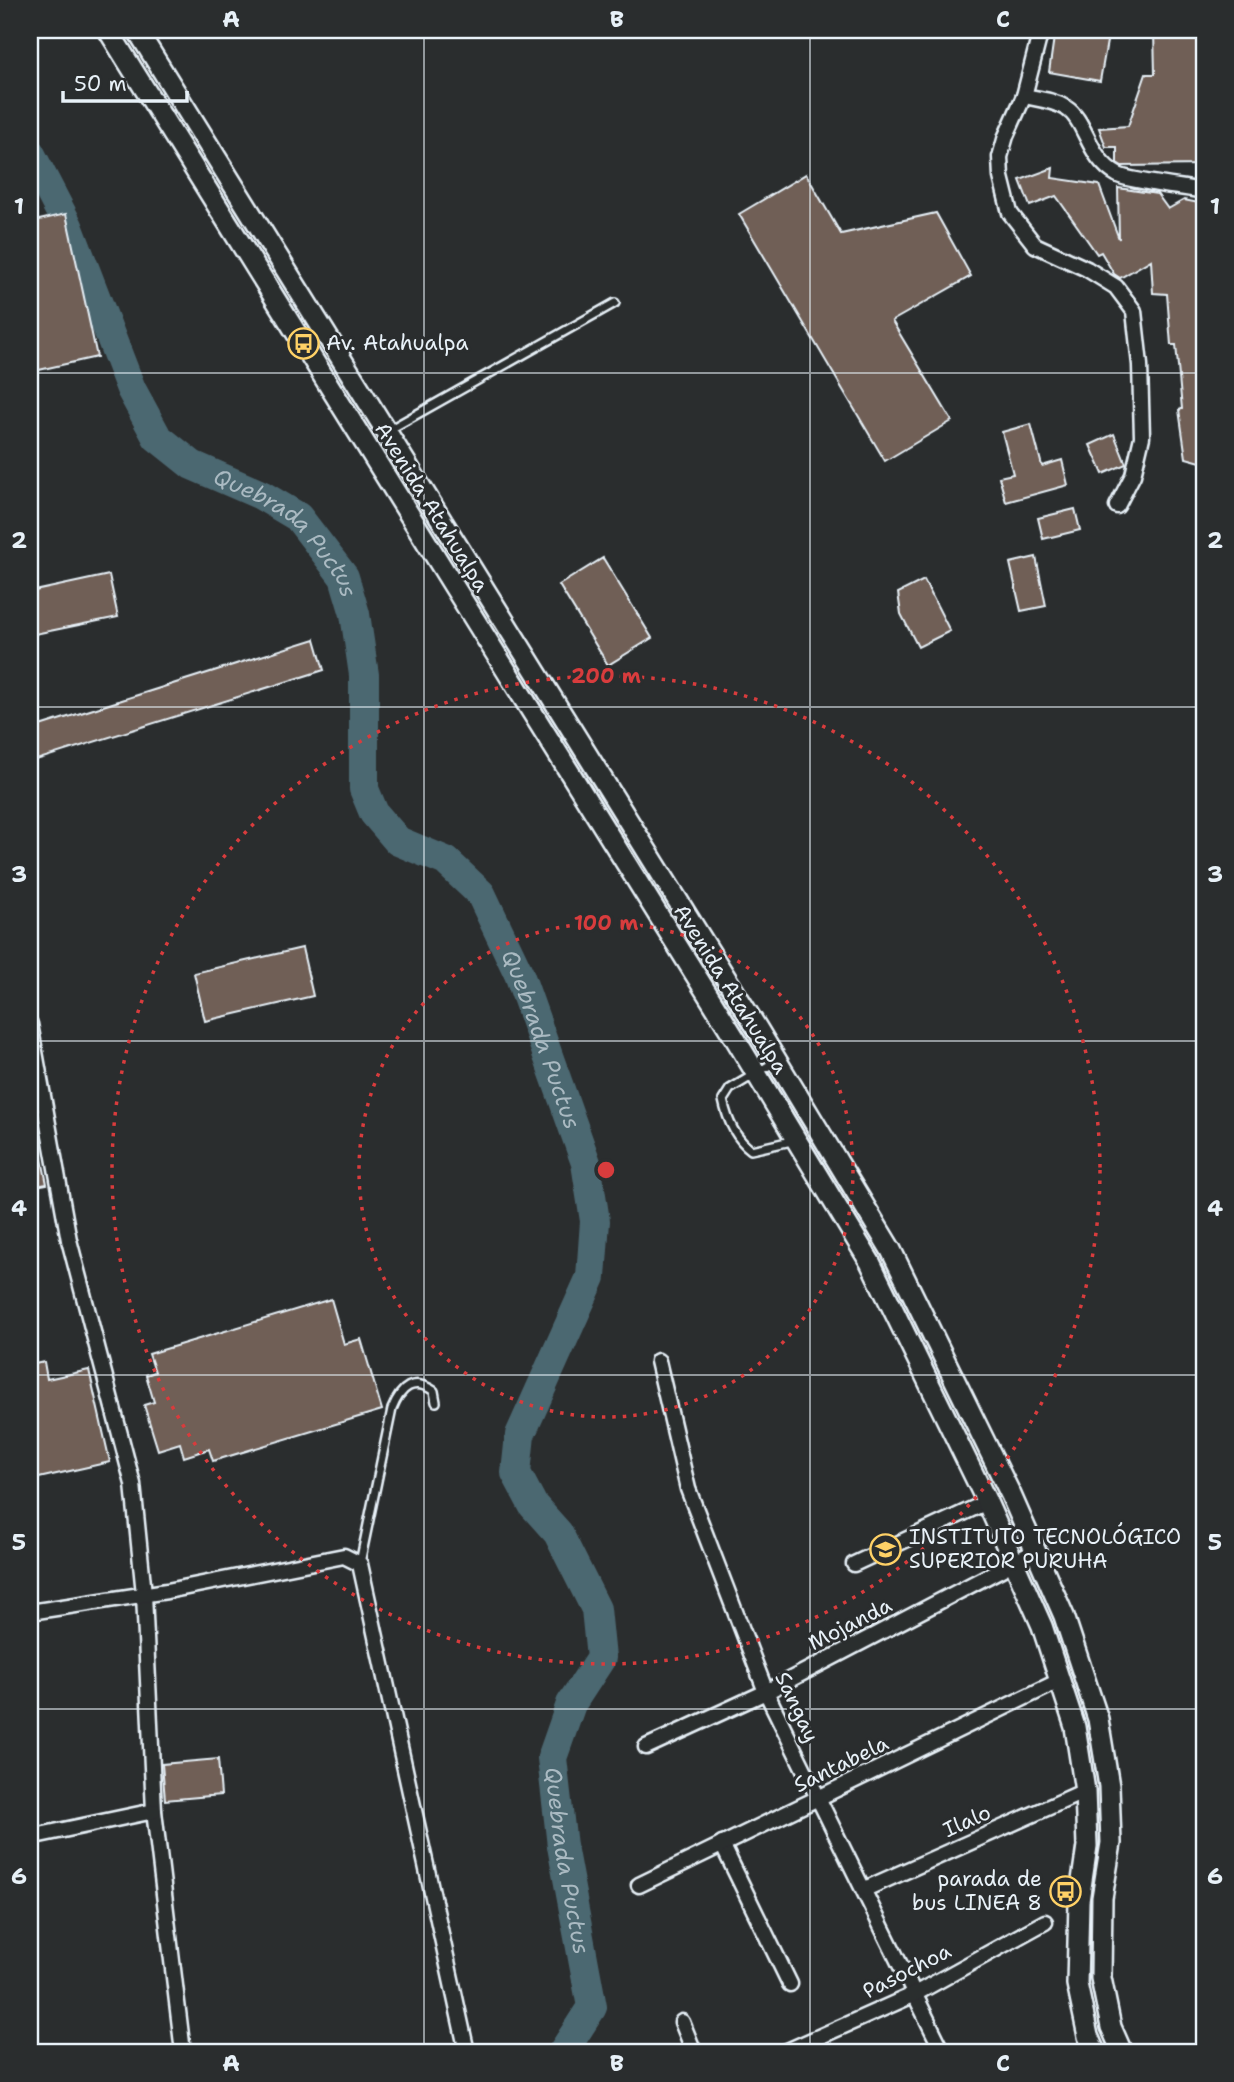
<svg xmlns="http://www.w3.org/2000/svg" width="1234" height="2082" font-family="'Shantell Sans',sans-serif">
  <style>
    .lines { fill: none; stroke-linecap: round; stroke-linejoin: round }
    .river { stroke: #4c6771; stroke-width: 30 }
    .building { fill: #6f5f56; stroke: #e8f1f8; stroke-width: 2 }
    .lane-casing { stroke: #e8f1f8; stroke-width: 12 }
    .street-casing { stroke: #e8f1f8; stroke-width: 19 }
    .secondary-casing { stroke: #e8f1f8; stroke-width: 24 }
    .lane { stroke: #2a2d2e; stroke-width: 7 }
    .street { stroke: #2a2d2e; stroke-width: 14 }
    .secondary { stroke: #2a2d2e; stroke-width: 19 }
    .grid { fill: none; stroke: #e8f1f8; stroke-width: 2; stroke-opacity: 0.55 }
    .ring { fill: none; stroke: #d83c3d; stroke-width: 3.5; stroke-dasharray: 3.5 7 }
    .labels { text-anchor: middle; stroke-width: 6; stroke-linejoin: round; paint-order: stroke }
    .poi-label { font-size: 21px; fill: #e8f1f8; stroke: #2a2d2e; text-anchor: start }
    .street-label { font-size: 21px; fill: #e8f1f8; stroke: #2a2d2e }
    .water-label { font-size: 23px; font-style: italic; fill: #aabac2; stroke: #2a2d2e }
    .centre { fill: #d83c3d; stroke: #2a2d2e; stroke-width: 3.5 }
    .ring-label { font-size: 21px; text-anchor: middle; font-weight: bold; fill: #d83c3d; stroke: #2a2d2e; stroke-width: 6; stroke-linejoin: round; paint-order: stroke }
    .neatline { fill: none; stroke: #e8f1f8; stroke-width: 2.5 }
    .grid-label { font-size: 23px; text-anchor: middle; font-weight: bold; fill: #e8f1f8 }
  </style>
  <rect width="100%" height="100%" fill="#2a2d2e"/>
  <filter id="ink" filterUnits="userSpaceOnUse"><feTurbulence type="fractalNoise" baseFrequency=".0143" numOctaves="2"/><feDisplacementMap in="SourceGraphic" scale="14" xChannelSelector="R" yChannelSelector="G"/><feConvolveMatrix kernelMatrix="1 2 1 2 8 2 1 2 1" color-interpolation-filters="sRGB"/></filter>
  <g filter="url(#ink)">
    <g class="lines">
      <path class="river" id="s1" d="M30,153L68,226L131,389L157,437L192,465L261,495L298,517L344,577L355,614L364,675V789L374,813L398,841L446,861L481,894L519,974L586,1163L595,1221L591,1277L520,1435L516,1473L533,1505L558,1533L596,1609L601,1658L571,1704L552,1758L562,1846L592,2007L563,2052"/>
    </g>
    <g class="building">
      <path d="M1055,30H1109L1100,81L1049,72Z"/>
      <path d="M1154,30H1204V165L1122,166L1117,163V147H1106L1099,128L1128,126L1146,74H1155Z"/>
      <path d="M1053,168L1052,178L1099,185L1119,239L1118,188L1157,194L1168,209L1184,200L1204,204V463L1186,458L1179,410L1182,409L1176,345H1171L1167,294L1153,293L1151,260L1120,278L1114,274L1101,252L1097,254L1056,196L1030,206L1020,180Z"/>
      <path d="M806,174L841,234L936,213L971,276L892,321L952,421L885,461L739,214Z"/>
      <path d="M66,214L97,357L30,372V222Z"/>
      <path d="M1031,424L1042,466L1062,460L1068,485L1006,502L999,477L1013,474L1002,432Z"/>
      <path d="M1114,434L1126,464L1103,474L1090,445Z"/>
      <path d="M1075,509L1080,530L1043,539L1038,518Z"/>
      <path d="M1036,557L1046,606L1021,611L1010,563Z"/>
      <path d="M603,558L652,638L608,665L559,585Z"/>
      <path d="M109,575L118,617L30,635V592Z"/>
      <path d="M924,580L950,631L918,647L901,614L898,593Z"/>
      <path d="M315,639L324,670L30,762V729Z"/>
      <path d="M302,948L313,996L205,1021L194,973Z"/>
      <path d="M36,1130L47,1184L30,1187V1131Z"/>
      <path d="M331,1299L344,1344L361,1339L382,1410L213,1461L209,1449L184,1457L180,1443L158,1450L144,1405L154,1402L146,1375L155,1372L149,1354Z"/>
      <path d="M44,1362L47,1379L89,1370L110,1462L30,1480V1365Z"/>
      <path d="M218,1759L221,1795L165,1800L162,1764Z"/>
    </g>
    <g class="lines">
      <defs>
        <g id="lane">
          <path d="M387,431L615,303"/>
          <path d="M775,1062L730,1089L723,1100C727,1119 735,1138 751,1150L796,1140"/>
          <path d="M360,1563L392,1409C401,1387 413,1377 434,1391L436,1402"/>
        </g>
        <g id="street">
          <path d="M1041,30L1024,96L1006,136L1000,157L1001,177L1010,213L1035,245L1087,269L1116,287L1134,311L1140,365L1142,437L1133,475L1117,506"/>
          <path d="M1024,96C1038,99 1053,100 1066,108C1087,121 1087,158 1118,175C1129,181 1188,188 1204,191"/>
          <path d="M30,1024L69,1240L133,1484L144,1594L154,1811L183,2052"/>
          <path d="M658,1361L688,1489L766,1692L943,2052"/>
          <path d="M854,1564L987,1502"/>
          <path d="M30,1612L167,1591L344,1556L360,1564L467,2052"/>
          <path d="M646,1747L766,1692L1034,1552"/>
          <path d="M30,1837L154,1811"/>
          <path d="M722,1844L790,1984"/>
          <path d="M639,1885L1061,1680"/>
          <path d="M865,1889L1085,1791"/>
          <path d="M682,2022L694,2052"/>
          <path d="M785,2052L913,1995L1045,1922"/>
        </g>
        <g id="secondary">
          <path d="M108,30L736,1040L870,1262L987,1502L1042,1626L1075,1727L1085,1791L1087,1846L1079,1901L1077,1984L1088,2036L1095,2052"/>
          <path d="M137,30L757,1028L891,1250L1011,1495L1064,1616L1098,1719L1109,1786L1111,1843L1102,1898L1101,1978L1111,2027L1122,2052"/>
        </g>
      </defs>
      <use href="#lane" class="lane-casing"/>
      <use href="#street" class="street-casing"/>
      <use href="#secondary" class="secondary-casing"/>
      <use href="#lane" class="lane"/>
      <use href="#street" class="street"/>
      <use href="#secondary" class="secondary"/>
    </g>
  </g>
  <path class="grid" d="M424,30V2052M810,30V2052M30,373H1204M30,707H1204M30,1041H1204M30,1375H1204M30,1709H1204"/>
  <g class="ring">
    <circle cx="606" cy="1170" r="247"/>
    <circle cx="606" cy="1170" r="494"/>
  </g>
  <defs>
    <symbol id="bus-ring" viewBox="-11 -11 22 22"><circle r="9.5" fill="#2a2d2e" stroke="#ffd166" stroke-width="1.5"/><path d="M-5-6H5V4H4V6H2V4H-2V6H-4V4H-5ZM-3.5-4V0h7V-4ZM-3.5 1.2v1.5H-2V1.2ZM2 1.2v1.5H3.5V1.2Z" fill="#ffd166"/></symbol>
    <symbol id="university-ring" viewBox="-11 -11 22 22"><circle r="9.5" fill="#2a2d2e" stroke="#ffd166" stroke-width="1.5"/><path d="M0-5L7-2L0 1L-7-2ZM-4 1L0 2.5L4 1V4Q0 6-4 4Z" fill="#ffd166"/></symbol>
  </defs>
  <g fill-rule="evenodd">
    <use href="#bus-ring" x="286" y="326" width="35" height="35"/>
    <use href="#university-ring" x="868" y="1532" width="35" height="35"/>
    <use href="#bus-ring" x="1048" y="1874" width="35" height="35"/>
  </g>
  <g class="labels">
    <g class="poi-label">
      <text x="326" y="350">Av. Atahualpa</text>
      <text x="909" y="1544">INSTITUTO TECNOLÓGICO<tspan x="909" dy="24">SUPERIOR PURUHA</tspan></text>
      <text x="1042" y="1886" text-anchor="end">parada de<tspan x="1042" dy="24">bus LINEA 8</tspan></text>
    </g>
    <g class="street-label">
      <text transform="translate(432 507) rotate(58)" y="7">Avenida Atahualpa</text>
      <text transform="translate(731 989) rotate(58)" y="7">Avenida Atahualpa</text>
      <text transform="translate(850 1624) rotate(-27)" y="7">Mojanda</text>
      <text transform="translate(797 1707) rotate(65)" y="7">Sangay</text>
      <text transform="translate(841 1764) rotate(-26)" y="7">Santabela</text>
      <text transform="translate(967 1821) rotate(-24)" y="7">Ilalo</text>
      <text transform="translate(907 1971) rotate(-27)" y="7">Pasochoa</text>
    </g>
    <g class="water-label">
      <text dy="8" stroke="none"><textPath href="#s1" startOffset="476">Quebrada Puctus</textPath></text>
      <text dy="8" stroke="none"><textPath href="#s1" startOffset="1085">Quebrada Puctus</textPath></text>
      <text dy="8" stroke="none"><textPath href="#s1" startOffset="1967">Quebrada Puctus</textPath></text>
    </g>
  </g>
  <circle cx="606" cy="1170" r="10" class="centre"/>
  <g class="ring-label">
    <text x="606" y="683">200 m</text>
    <text x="606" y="930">100 m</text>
  </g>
  <rect width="1234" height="2082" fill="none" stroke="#2a2d2e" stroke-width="77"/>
  <path d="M63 91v10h124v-10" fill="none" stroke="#e8f1f8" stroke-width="3.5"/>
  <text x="74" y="91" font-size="21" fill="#e8f1f8" stroke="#2a2d2e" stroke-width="5" paint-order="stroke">50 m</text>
  <rect x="38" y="38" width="1158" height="2006" class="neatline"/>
  <g class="grid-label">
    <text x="231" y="27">A</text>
    <text x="617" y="27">B</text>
    <text x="1003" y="27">C</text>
    <text x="19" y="214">1</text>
    <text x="1215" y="214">1</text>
    <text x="19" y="548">2</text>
    <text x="1215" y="548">2</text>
    <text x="19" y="882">3</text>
    <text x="1215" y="882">3</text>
    <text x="19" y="1216">4</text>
    <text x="1215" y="1216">4</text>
    <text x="19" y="1550">5</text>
    <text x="1215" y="1550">5</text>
    <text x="19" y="1884">6</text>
    <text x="1215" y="1884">6</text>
    <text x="231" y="2071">A</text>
    <text x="617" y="2071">B</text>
    <text x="1003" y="2071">C</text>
  </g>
</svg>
